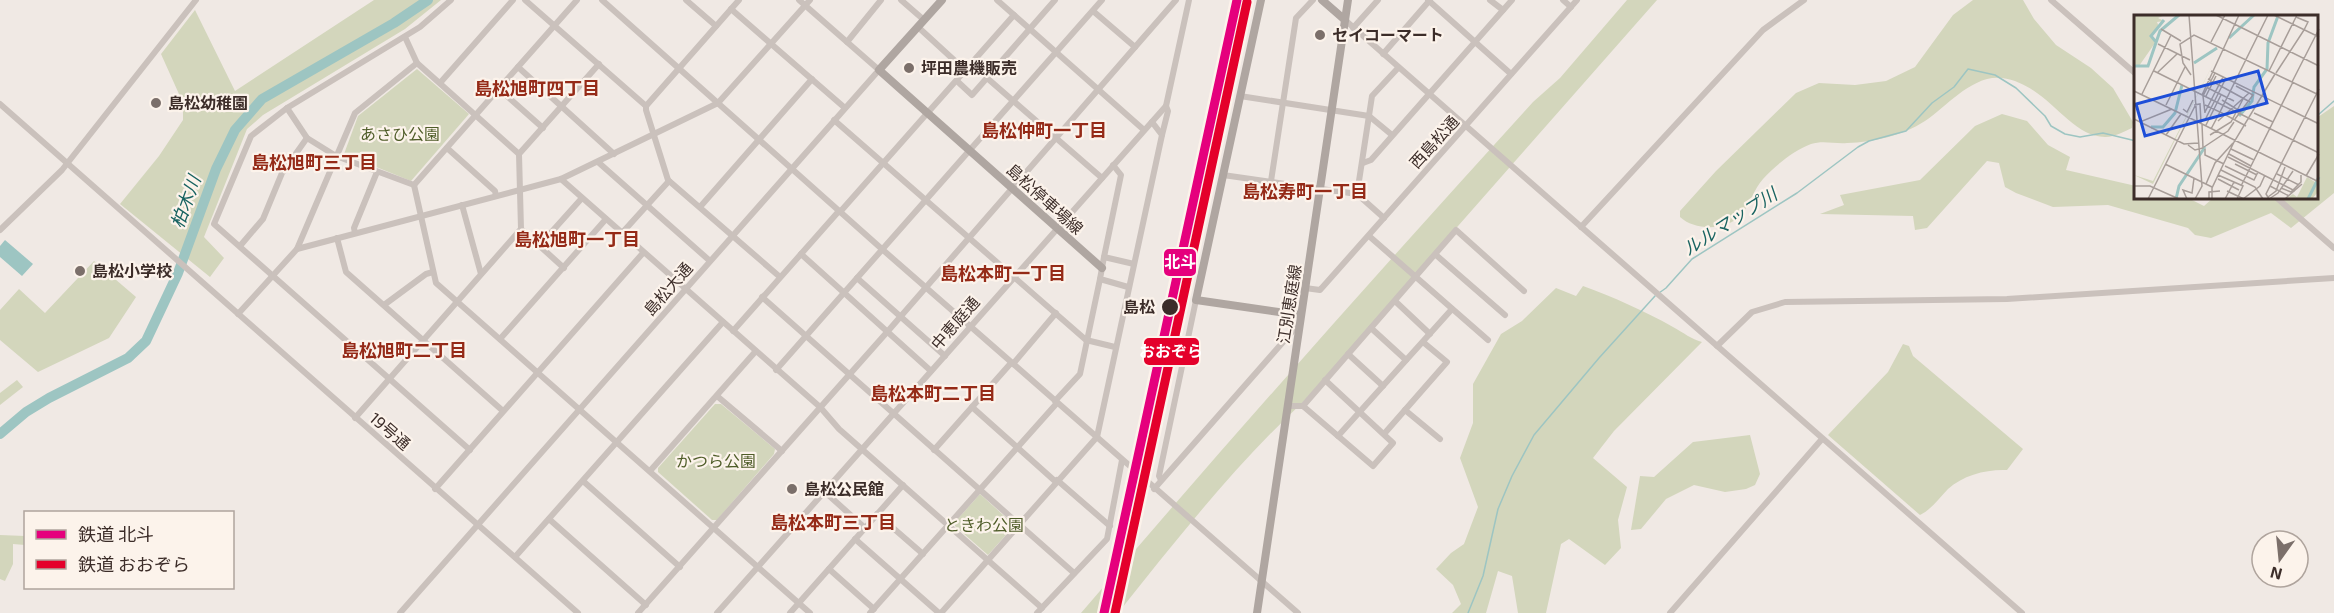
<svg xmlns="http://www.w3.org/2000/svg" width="2334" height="613" font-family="'Exo 2','Noto Sans JP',sans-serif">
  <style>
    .green { fill: #d3d6bc }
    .water { fill: #9dc5c2 }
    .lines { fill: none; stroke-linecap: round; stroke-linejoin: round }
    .stream { stroke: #9dc5c2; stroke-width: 1.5 }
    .river { stroke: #9dc5c2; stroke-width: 10 }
    .minor { stroke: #cac1bc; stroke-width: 6 }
    .major { stroke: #afa6a1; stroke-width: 8 }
    .rail-1-casing { stroke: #fcf3eb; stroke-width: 14 }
    .rail-2-casing { stroke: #fcf3eb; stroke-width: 14 }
    .rail-1 { stroke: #e5007d; stroke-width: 9 }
    .rail-2 { stroke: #e4002b; stroke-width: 9 }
    .poi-dot { fill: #7b6f6a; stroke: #fcf3eb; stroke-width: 2 }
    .stop-dot { fill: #3c2d29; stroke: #fcf3eb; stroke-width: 2 }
    .labels { text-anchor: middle; stroke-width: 4.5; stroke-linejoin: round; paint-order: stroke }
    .poi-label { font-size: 16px; font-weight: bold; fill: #3c2d29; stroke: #fcf3eb; text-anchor: start }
    .park-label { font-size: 16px; fill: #4f5d29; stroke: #fcf3eb }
    .street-label { font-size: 16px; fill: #3c2d29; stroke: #fcf3eb }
    .stop-label { font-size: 16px; font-weight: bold; fill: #3c2d29; stroke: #fcf3eb; text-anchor: end }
    .neighbourhood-label { font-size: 18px; font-weight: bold; fill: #952a17; stroke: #fcf3eb }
    .water-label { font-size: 18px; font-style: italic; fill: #186361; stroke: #fcf3eb }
    .inset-river { fill: none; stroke: #9dc5c2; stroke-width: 3 }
    .inset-road { fill: none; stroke: #a89e99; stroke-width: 1.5 }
    .view { fill: #1d4ed8; fill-opacity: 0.15; stroke: #1d4ed8; stroke-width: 3 }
    .inset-edge { fill: none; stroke: #3c2d29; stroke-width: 3 }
    .line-badge { stroke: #fcf3eb; stroke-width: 2 }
    .badge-label { font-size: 16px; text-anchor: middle; font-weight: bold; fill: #fff }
  </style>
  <rect width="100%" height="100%" fill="#f0e9e4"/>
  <g class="green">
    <path d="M374,0H441L405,29L263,115L247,129L204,237L224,258L210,277L120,204L159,156L183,120V103L161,54L195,10L235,91Z"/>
    <path d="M1627,0H1657L1304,401C1235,465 1177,539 1118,613H1081C1229,440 1380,270 1533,102L1560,78Z"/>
    <path d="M1973,0H2023L2034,19L2056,45L2091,68L2113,88L2133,122L2132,128C2125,131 2114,137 2106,137C2069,138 2048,84 2002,78C1973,74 1946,107 1925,121C1902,136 1874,142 1847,143C1834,144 1823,140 1811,144C1794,150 1775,166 1763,179C1754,189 1750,204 1742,214C1728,231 1695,231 1680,217V211L1716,171L1796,93L1819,83L1855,85L1886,81L1915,67L1953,15Z"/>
    <path d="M417,69L469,114L411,181L344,154L358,116Z"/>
    <path d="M2334,106V193L2291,228L2271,213L2211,238L2195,235L2188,228L2108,205L2053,207L2016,193L2005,187L1999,163L1987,161L1927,228L1915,230L1913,216L1820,214L1844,205L1840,195L1920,180L1975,126L2002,114L2027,121L2048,145L2070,157L2066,170L2136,186V198H2188L2204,206L2213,198H2318V117Z"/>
    <path d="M94,261L136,297L109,338L38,372L0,340V310L19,289L45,313Z"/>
    <path d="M1583,286C1613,297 1645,311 1673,327C1684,333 1691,339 1702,342L1614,431L1593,458L1627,487L1618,520L1621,548L1605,565L1569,539L1561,544L1546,613H1518L1512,576L1498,571L1486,613H1452L1461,604L1453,585L1436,569L1451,553L1464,544L1478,507L1460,458L1473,423V384L1501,334L1522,321L1556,288L1576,296Z"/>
    <path d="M1903,344L1909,346L1913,356L2023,449L2007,470C1987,469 1963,475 1948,489C1940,497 1931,510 1920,515L1828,435L1888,372Z"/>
    <path d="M17,380L23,387L0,405V393Z"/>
    <path d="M715,404H721L775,449L774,454L717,520H712L658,472V468Z"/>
    <path d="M1750,435L1760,474L1755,485L1746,489L1725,492L1694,485L1666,499L1641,529L1631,530L1640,476L1654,477L1693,442Z"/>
    <path d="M980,494L1012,523L1013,527L988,555L955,526V522Z"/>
    <path d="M0,535L25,536V545L13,544V564L5,581L0,579Z"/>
  </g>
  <path class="water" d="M5,240L33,264L22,276L0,257V246Z"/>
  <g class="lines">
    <g class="stream">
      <path d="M2318,115L2334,101"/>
      <path d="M1659,293L1666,288L1692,259L1797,193L1858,147L1869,141L1906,131L1932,103L1954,87L1968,69L1995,75L2016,88L2045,116L2051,126L2065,134L2080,137L2103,133L2136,141"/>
      <path d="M1468,613L1483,576L1498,509L1512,476L1534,435L1599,358L1655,296"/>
    </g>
    <path class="river" d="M0,434L26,412L49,398L128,358L146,341L178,273L216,169L235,130L262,99L394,23L428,0"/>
    <g class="minor">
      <path d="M451,0L420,27L287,108L251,136L214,224L470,450"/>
      <path d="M525,0L646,106V110L668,180L780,277"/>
      <path d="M602,0L883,250L1298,613"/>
      <path d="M686,0L716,26"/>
      <path d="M901,0L924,20"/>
      <path d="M997,0L1144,130"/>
      <path d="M1428,0L1511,74"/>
      <path d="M1490,0L1503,10"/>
      <path d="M1563,0L1571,7"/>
      <path d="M2051,0L2136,74"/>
      <path d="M731,9L845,108"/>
      <path d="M1093,11L1135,47"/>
      <path d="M1345,20L2022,613"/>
      <path d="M918,27L966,71"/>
      <path d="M1353,28L1378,0"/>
      <path d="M405,37L417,63L519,154L521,229L564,268"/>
      <path d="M847,42L881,0"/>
      <path d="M1383,54L1430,0"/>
      <path d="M518,67L614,154"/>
      <path d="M987,78L1102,178"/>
      <path d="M957,81L972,95L1055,0"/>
      <path d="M440,83L513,0"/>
      <path d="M498,88L543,128"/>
      <path d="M1240,96L1369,116L1392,135"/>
      <path d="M0,104L578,613"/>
      <path d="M646,106L739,0"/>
      <path d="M287,108L307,138L336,156L414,185"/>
      <path d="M834,120L1086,340L1115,347"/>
      <path d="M1162,135L1168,111L1166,106"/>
      <path d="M447,148L495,191L496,196"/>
      <path d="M519,154L599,64"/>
      <path d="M598,162L710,261"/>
      <path d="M1363,163L1371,160L1512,0"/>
      <path d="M1223,175L1357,194L1384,218"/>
      <path d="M561,179L820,407L839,429L1042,608"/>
      <path d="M1271,181L1296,18L1313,0"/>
      <path d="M414,185L436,283L810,613"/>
      <path d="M414,185L577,0"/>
      <path d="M1357,194L1372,96L1398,68"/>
      <path d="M2277,198L2334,248"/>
      <path d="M462,205L481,274"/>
      <path d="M700,207L812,79"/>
      <path d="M840,212L1014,15"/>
      <path d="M1581,227L1763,30L1804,0"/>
      <path d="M0,230L62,170L196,0"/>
      <path d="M355,233L354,228L377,172"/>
      <path d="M622,233L669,181"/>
      <path d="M1369,236L1488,340"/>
      <path d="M337,238L346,272L503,411"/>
      <path d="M240,246L263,219L282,173L307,138"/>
      <path d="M539,246L582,198"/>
      <path d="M297,249L355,113L417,63"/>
      <path d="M801,254L931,371"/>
      <path d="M1436,255L1505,315"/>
      <path d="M1104,257L1121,175L1113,165"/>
      <path d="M857,278L945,356"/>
      <path d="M1128,287L1100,279L1104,257L1134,264"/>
      <path d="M1305,288L1320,290L1577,0"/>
      <path d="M762,297L1074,573"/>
      <path d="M1395,301L1430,334"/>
      <path d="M384,305L426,274L433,272"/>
      <path d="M238,314L297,249L561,179L718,103L810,0"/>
      <path d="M1371,328L1406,360"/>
      <path d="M733,331L839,211"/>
      <path d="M500,339L606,219"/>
      <path d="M1717,346L1752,312L1785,302L2007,299L2334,278"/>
      <path d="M1348,354L1383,386"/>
      <path d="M1013,364L1056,313"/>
      <path d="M776,370L1102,0"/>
      <path d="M717,396L782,451"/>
      <path d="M1055,401L1080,374L1100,279"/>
      <path d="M1288,406H1303L1373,466L1393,443L1325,380"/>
      <path d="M1303,406L1456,230L1524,291"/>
      <path d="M972,407L1056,482"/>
      <path d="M1405,410L1440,439"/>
      <path d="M355,418L521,229"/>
      <path d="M1384,434L1447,362L1423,342"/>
      <path d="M1338,436L1452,309"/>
      <path d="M934,450L1011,363"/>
      <path d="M650,471L755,352"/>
      <path d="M1057,480L1110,526"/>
      <path d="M1161,480L1159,476L1196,300"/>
      <path d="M583,481L680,567"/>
      <path d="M435,489L643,253"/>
      <path d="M1154,489L1298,325"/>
      <path d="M825,492L865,528"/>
      <path d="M877,514L923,554"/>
      <path d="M549,519L646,605"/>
      <path d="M855,539L939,613"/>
      <path d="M515,557L723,322"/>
      <path d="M829,569L874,609"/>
      <path d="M400,613L879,70L799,0"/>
      <path d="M638,613L888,331L1176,0"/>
      <path d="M717,613L1166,106L1189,0"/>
      <path d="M790,613L903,485"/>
      <path d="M870,613L1057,403"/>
      <path d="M941,613L1097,437L1162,135L1152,122"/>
      <path d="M1037,613L1107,539L1122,460"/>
      <path d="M1670,613L1822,439"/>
    </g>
    <g class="major">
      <path d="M942,0L879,70L1102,268"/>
      <path d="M1261,0L1196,300L1300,315"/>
      <path d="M1322,0L1345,20"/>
      <path d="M1257,613L1348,0"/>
    </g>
    <defs>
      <path id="rail-1" d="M1104,613L1237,0"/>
      <path id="rail-2" d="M1115,613L1247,2"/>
    </defs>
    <use href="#rail-1" class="rail-1-casing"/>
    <use href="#rail-2" class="rail-2-casing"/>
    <use href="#rail-1" class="rail-1"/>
    <use href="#rail-2" class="rail-2"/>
  </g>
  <g class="poi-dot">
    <circle cx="1320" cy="35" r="6"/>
    <circle cx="909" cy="68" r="6"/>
    <circle cx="156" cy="103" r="6"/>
    <circle cx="80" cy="271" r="6"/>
    <circle cx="792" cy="489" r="6"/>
  </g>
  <circle class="stop-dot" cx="1170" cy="307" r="9"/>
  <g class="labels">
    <g class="poi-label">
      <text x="1332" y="41">セイコーマート</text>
      <text x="921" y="74">坪田農機販売</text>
      <text x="168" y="109">島松幼稚園</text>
      <text x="92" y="277">島松小学校</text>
      <text x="804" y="495">島松公民館</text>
    </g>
    <g class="park-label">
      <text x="400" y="140">あさひ公園</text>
      <text x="716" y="467">かつら公園</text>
      <text x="984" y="531">ときわ公園</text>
    </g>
    <g class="street-label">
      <text transform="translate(1434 142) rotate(-48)" y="6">西島松通</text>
      <text transform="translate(1045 199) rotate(42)" y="6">島松停車場線</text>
      <text transform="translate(668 289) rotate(-49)" y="6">島松大通</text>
      <text transform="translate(1289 304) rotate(-81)" y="6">江別恵庭線</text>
      <text transform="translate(955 323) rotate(-49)" y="6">中恵庭通</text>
      <text transform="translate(390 431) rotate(41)" y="6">19号通</text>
    </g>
    <g class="stop-label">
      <text x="1155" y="313">島松</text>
    </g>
    <g class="neighbourhood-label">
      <text x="537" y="95">島松旭町四丁目</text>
      <text x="1044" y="137">島松仲町一丁目</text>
      <text x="314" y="169">島松旭町三丁目</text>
      <text x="1305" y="198">島松寿町一丁目</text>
      <text x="577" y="246">島松旭町一丁目</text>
      <text x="1003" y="280">島松本町一丁目</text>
      <text x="404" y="357">島松旭町二丁目</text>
      <text x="933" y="400">島松本町二丁目</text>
      <text x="833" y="529">島松本町三丁目</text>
    </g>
    <g class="water-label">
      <text transform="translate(186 202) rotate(-70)" y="6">柏木川</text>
      <text transform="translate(1730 222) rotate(-33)" y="6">ルルマップ川</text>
    </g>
  </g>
  <g transform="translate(2134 15)">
    <rect width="184" height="184" fill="#f0e9e4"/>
    <path d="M0,0H31L24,3L30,6L23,7L25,12L17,20L21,28L5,51L0,49ZM80,47L19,169L0,160L19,166ZM173,162L184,169V177L178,184H152L159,179L163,182Z" fill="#d3d6bc"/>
    <path class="inset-river" d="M95,23L120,0M22,27L17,21L30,5M60,48L83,33M0,51H14L26,16L45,0M105,101L118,86L120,72L133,54L134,28L144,1M17,112H29L41,98L48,70M42,184L45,171L71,132M174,184L185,162"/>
    <path class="inset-road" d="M55,0L68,171L61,184M82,0L185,51M140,0L185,22M162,2L174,7L170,15M27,14L47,26M77,27L91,0M24,29L56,45M20,56L185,138M77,56L185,109M135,56L163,0M23,58L43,39M142,58L170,15M57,60L49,48L46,29L60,20L185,80M74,64L116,87M158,67L185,14M74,73L100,86M0,76L62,106M8,79L37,20M68,80L105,0M72,81L82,61M88,85L104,95M32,90L51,52M60,90L66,89L67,108M71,90L86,97L77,114M49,94L53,97L59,85M71,97L89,62M71,98L69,81L81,58M120,98L139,107M0,104L6,107L38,94M101,104L119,80L102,71M71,105L92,63M62,106L185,167M84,106L115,78M6,107L50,129L64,128M72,110L87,80M112,111L86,97L134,0M32,120L47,99M76,120L97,107L109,84M54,130L61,135L69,133L68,109M70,132L94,116L100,107M71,134V140L90,149M97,134L120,145M95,139L117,151M94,142L161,176M31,149L78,172M101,149L123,160M91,151L120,165L124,157M87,155L121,172L129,184M143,159L165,170M84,160L109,171L103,184M172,161L185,139M84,164L105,175M72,169L81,148L99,128M0,171H16L45,184M107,171L159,67M136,171L155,181M147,173L157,177L167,167V160M93,176L110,184M134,182L142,176L151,152M14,184L61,91M53,184L49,175L58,178L60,163M75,184V177L86,176M78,184V173L100,127L141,59M91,184L100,167M109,184L126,171L131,160M135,184L132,179L185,74M135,184L144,178L159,156M151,184L168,169"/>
    <path class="view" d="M124,56L133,88L11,121L2,89Z"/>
    <rect width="184" height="184" class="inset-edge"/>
  </g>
  <g class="line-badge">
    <rect x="1163" y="248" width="34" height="29" rx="6" fill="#e5007d"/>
    <rect x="1143" y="337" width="57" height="29" rx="6" fill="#e4002b"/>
  </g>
  <g class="badge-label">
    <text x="1180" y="268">北斗</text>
    <text x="1171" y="357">おおぞら</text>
  </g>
  <rect x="24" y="511" width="210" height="78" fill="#fcf3eb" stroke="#afa49d" stroke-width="1.5"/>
  <rect x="36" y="530" width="30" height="9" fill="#e5007d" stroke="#afa49d" stroke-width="1.5"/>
  <text x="78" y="541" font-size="18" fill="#3c2d29">鉄道 北斗</text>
  <rect x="36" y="560" width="30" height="9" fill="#e4002b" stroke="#afa49d" stroke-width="1.5"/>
  <text x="78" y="571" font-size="18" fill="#3c2d29">鉄道 おおぞら</text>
  <g transform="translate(2280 559) rotate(195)"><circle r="28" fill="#fcf3eb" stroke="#afa49d" stroke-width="1.5"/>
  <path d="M0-4.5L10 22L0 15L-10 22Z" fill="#7b6f6a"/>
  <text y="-9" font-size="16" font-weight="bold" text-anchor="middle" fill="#3c2d29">N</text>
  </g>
</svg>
